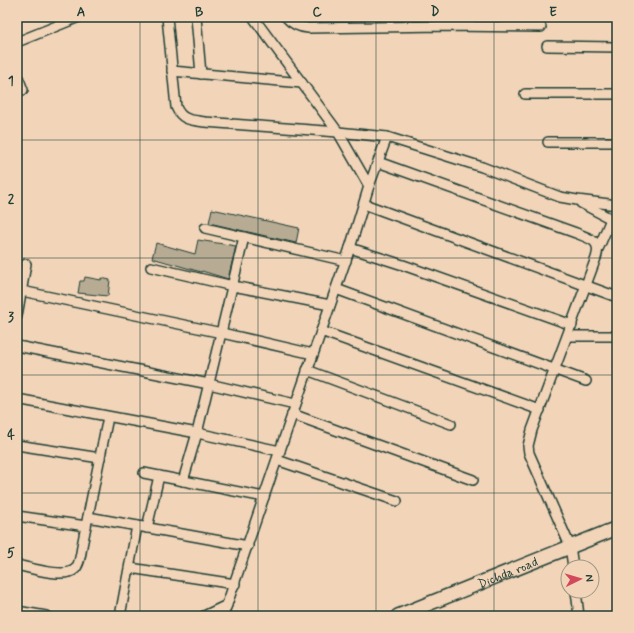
<svg xmlns="http://www.w3.org/2000/svg" width="634" height="633" font-family="Mynerve,sans-serif">
  <style>
    .building { fill: #b7ab94; stroke: #1f3d34 }
    .lines { fill: none; stroke-linecap: round; stroke-linejoin: round }
    .minor-casing { stroke: #1f3d34; stroke-width: 12 }
    .secondary-casing { stroke: #1f3d34; stroke-width: 16 }
    .minor { stroke: #f2d5b9; stroke-width: 9 }
    .secondary { stroke: #f2d5b9; stroke-width: 13 }
    .grid { fill: none; stroke: #1f3d34; stroke-width: 1; stroke-opacity: 0.55 }
    .labels { text-anchor: middle; stroke-width: 4; stroke-linejoin: round; paint-order: stroke }
    .street-label { font-size: 13px; fill: #1f3d34; stroke: #f2d5b9 }
    .neatline { fill: none; stroke: #1f3d34; stroke-width: 1.5 }
    .grid-label { font-size: 13px; text-anchor: middle; font-weight: bold; fill: #1f3d34 }
  </style>
  <rect width="100%" height="100%" fill="#f2d5b9"/>
  <filter id="ink" filterUnits="userSpaceOnUse"><feTurbulence type="fractalNoise" baseFrequency=".025" numOctaves="2"/><feDisplacementMap in="SourceGraphic" scale="8" xChannelSelector="R" yChannelSelector="G"/><feConvolveMatrix kernelMatrix="1 2 1 2 8 2 1 2 1" color-interpolation-filters="sRGB"/></filter>
  <g filter="url(#ink)">
    <g class="building">
      <path d="M212,209L299,228L296,243L209,223Z"/>
      <path d="M198,240L236,246L228,279L202,271L201,272L152,258L156,243L195,254Z"/>
      <path d="M85,277L101,280V278L110,280L108,296L78,293L80,281H84Z"/>
    </g>
    <g class="lines">
      <defs>
        <g id="minor">
          <path d="M167,17L176,107C182,121 192,120 205,122L338,132L387,137"/>
          <path d="M196,17L201,74"/>
          <path d="M253,17L338,132L369,186"/>
          <path d="M286,17C292,24 299,27 308,28L444,26L541,27"/>
          <path d="M17,42L79,17"/>
          <path d="M547,46L617,47"/>
          <path d="M172,71L302,83"/>
          <path d="M17,75L23,90"/>
          <path d="M525,94H617"/>
          <path d="M548,142H617"/>
          <path d="M378,162L576,233C590,239 602,240 596,258L532,430L528,446L529,453L570,546L573,567"/>
          <path d="M581,203L617,222"/>
          <path d="M364,204L617,297"/>
          <path d="M205,228L346,261"/>
          <path d="M599,247L611,219"/>
          <path d="M350,248L403,265L572,325"/>
          <path d="M151,267L233,286L330,305"/>
          <path d="M336,289L586,381"/>
          <path d="M17,290L222,333L313,354"/>
          <path d="M17,316L26,264"/>
          <path d="M321,331L540,410"/>
          <path d="M568,336H617"/>
          <path d="M17,346L209,384L295,404"/>
          <path d="M307,370L451,424"/>
          <path d="M17,399L197,433L280,451"/>
          <path d="M292,414L473,480"/>
          <path d="M17,445L100,458"/>
          <path d="M277,460L397,501"/>
          <path d="M144,473L264,497"/>
          <path d="M183,481L197,433L244,237"/>
          <path d="M17,516L86,526"/>
          <path d="M88,517L248,546"/>
          <path d="M147,528L159,476"/>
          <path d="M17,565C30,568 65,579 75,569C80,564 81,553 82,546L108,417"/>
          <path d="M130,568L235,584"/>
          <path d="M576,591L579,616"/>
          <path d="M17,611L46,616"/>
          <path d="M120,616L137,526"/>
          <path d="M204,616L227,605"/>
          <path d="M223,616L299,395L350,248L369,186L387,137L482,167L560,197L577,200L617,205"/>
        </g>
        <g id="secondary">
          <path id="s1" d="M398,616L617,528"/>
        </g>
      </defs>
      <use href="#minor" class="minor-casing"/>
      <use href="#secondary" class="secondary-casing"/>
      <use href="#minor" class="minor"/>
      <use href="#secondary" class="secondary"/>
    </g>
  </g>
  <path class="grid" d="M140,17V616M258,17V616M376,17V616M494,17V616M17,140H617M17,258H617M17,375H617M17,493H617"/>
  <g class="labels">
    <g class="street-label">
      <text dy="5" stroke="none"><textPath href="#s1" startOffset="118">Dichda road</textPath></text>
    </g>
  </g>
  <rect width="634" height="633" fill="none" stroke="#f2d5b9" stroke-width="44"/>
  <g transform="translate(580 579) rotate(85)"><circle r="19" fill="#f2d5b9" stroke="#9e9884"/>
  <path d="M0-3L7 15L0 10L-7 15Z" fill="#d1495b"/>
  <text y="-6" font-size="11" font-weight="bold" text-anchor="middle" fill="#1f3d34">N</text>
  </g>
  <rect x="22" y="22" width="590" height="589" class="neatline"/>
  <g class="grid-label">
    <text x="81" y="16">A</text>
    <text x="199" y="16">B</text>
    <text x="317" y="16">C</text>
    <text x="435" y="16">D</text>
    <text x="553" y="16">E</text>
    <text x="11" y="85">1</text>
    <text x="11" y="203">2</text>
    <text x="11" y="321">3</text>
    <text x="11" y="439">4</text>
    <text x="11" y="557">5</text>
  </g>
</svg>
